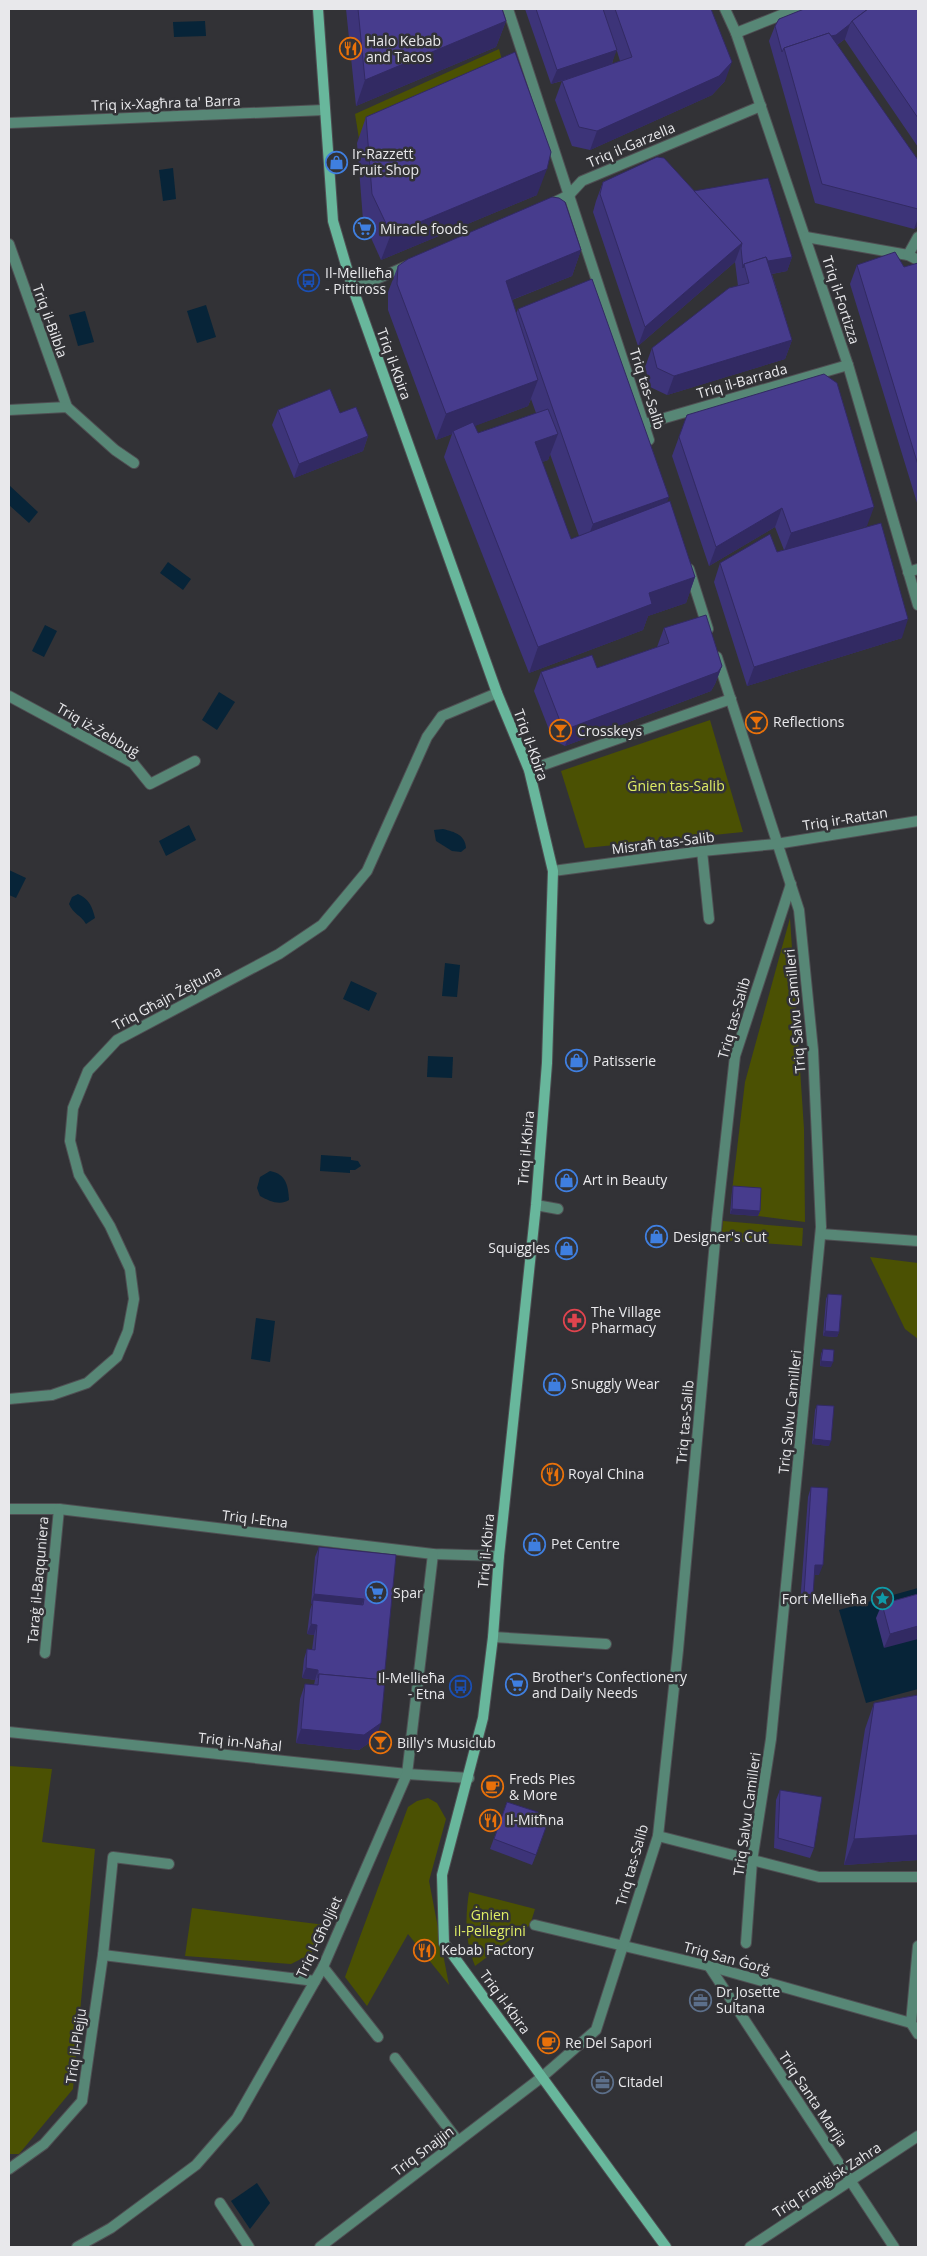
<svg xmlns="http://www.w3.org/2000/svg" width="927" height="2256" font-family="'Open Sans',sans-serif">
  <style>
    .green { fill: #4b5103 }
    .water { fill: #072438 }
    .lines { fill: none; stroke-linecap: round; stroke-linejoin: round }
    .minor-casing { stroke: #4f4f53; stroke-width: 12 }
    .tertiary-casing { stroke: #4f4f53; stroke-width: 12 }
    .secondary-casing { stroke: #4f4f53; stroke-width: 12 }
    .minor { stroke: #578776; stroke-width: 10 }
    .tertiary { stroke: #578776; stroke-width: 10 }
    .secondary { stroke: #68b79c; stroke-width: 10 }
    .wall { fill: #3d3479; fill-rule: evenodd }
    .shaded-wall { fill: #322a63 }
    .building { fill: #473c8d; stroke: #322a63 }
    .labels { text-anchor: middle; stroke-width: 5; stroke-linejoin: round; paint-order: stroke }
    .poi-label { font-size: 14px; fill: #e8e8eb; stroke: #323236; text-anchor: start }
    .street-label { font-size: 14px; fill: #e8e8eb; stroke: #323236 }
    .park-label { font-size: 14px; fill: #dfed65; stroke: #323236 }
  </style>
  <rect width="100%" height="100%" fill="#323236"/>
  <g class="green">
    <path d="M499,49L509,86L361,151L355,114Z"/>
    <path d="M710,720L743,832L585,848L561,771Z"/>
    <path d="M790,918L804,1129L805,1222L758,1216L759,1193L732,1191L745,1082Z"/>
    <path d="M723,1221L803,1228L802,1246L721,1240Z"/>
    <path d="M870,1257L918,1263V1339L905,1329Z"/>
    <path d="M9,1766L52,1769L42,1842L95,1849L73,2089L19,2154H9Z"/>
    <path d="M428,1798L437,1803L446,1819L429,1881L449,1985L408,1934L367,2006L345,1977L408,1807L417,1801Z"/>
    <path d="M469,1892L535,1909L530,1925L475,1966C465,1941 465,1919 469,1892Z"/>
    <path d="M192,1908L325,1925L311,1954L291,1964L185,1956Z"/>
  </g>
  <g class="water">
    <path d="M205,21L206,36L174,37L173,22Z"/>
    <path d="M173,168L176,199L163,201L159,170Z"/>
    <path d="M206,305L216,337L197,343L187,311Z"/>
    <path d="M85,311L94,342L78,346L69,315Z"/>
    <path d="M9,485L38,512L29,523L9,505Z"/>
    <path d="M168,562L191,579L183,590L160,573Z"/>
    <path d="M45,625L57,631L44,657L32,651Z"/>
    <path d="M219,692L235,702L217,730L202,720Z"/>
    <path d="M189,825L196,840L166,856L159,841Z"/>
    <path d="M443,829C455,832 465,835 466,848L461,852L452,851L436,841L434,830Z"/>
    <path d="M9,870L26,878L16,898L9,895Z"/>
    <path d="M78,894C89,899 92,906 95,918L86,924C81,915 73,914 69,904L72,897Z"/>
    <path d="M445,963L460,965L457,997L442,996Z"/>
    <path d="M351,981L377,993L369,1011L343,999Z"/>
    <path d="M428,1056L453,1057L452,1078L427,1077Z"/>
    <path d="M321,1155L351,1157V1160L358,1161L361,1166L355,1170H350V1173L320,1171Z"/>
    <path d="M270,1171C286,1174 288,1185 289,1200C280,1206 269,1201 260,1196L257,1188L260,1177Z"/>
    <path d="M256,1318L275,1321L270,1362L251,1359Z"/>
    <path d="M918,1588V1689L866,1703L839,1610Z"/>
    <path d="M257,2183L270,2203L250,2229L231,2201Z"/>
  </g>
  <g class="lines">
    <defs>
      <g id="minor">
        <path d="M508,9L649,440"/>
        <path d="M725,9L736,33L848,365L918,605"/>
        <path d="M736,33L796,9"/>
        <path d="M9,123L324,110"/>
        <path d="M549,205L569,195L582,181L761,106"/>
        <path d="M806,237L908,255L918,260"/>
        <path d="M9,244L67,407"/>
        <path d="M908,255L918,237"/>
        <path d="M353,289L407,266"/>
        <path d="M9,410L67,407L115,450L134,463"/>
        <path d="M644,424L848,365"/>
        <path d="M689,569L708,629"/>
        <path d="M908,572L918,569"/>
        <path d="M717,657L799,910L813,1050L821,1227L771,1739L752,1861L746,1943"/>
        <path d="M9,696L133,763L150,784L195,761"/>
        <path d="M529,770L731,699"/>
        <path d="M702,851L709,919"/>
        <path d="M553,871L702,851L776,844L918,821"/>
        <path d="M536,1205L558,1209"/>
        <path d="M821,1234L918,1241"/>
        <path d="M9,1509H59L433,1554L499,1556"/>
        <path d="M493,1637L606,1644"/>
        <path d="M45,1653L59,1509"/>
        <path d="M9,1732L407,1774L469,1778"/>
        <path d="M658,1836L819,1877H918"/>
        <path d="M535,1925L709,1966L911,2023"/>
        <path d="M918,1946L911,2023L918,2034"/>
        <path d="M103,1955L113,1857L169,1864"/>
        <path d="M709,1966L894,2247"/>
        <path d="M323,1967L378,2037"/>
        <path d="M395,2058L458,2141"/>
        <path d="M9,2169L44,2144L82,2101L103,1955L315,1981"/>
        <path d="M220,2203L249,2247"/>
        <path d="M77,2247L111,2228L196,2165L237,2118L323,1967L407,1774L433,1554"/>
        <path d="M320,2247L542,2077L596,2030L658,1836L678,1650L717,1219L735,1056L791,884"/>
        <path d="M750,2247L918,2136"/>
      </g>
      <path id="tertiary" d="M9,1399L52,1395L87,1383L117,1357L128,1331L134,1299L130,1269L110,1226L79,1175L70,1141L73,1108L88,1071L117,1040L279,954L322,925L367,871L427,737L442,716L497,693"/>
      <path id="secondary" d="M318,9L333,221L353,289L497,693L529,770L553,871L547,1063L536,1205L499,1556L493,1637L483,1718L442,1875L444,1943L666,2247"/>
    </defs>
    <use href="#minor" class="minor-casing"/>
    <use href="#tertiary" class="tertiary-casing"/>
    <use href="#secondary" class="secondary-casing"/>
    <use href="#minor" class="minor"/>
    <use href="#tertiary" class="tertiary"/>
    <use href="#secondary" class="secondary"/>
  </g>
  <g class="wall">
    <path d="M346,9H502L506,21L496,47L356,106Z"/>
    <path d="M525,9H711L725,81L712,95L590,150L572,146L555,100L562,81L551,84ZM616,48L620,61L612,64Z"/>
    <path d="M918,9V147L845,40V39L837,45L918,160V226L914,229L815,203L769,41L775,26Z"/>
    <path d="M366,117L537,195L381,260L363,220L357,143Z"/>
    <path d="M603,182L694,191L792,257L787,271L772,274L792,340L785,359L667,395L650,387L645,367L652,348L738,286L735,262L638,346L593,212L596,201Z"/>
    <path d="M581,250L572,276L512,300L516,314L518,309L667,502L695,577L686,603L648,616L643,630L529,673L444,457L452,434L436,440L388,310V292L398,266ZM531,399L536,413L478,433L474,426L528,406ZM550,454L579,536L571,539L542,462L548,460Z"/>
    <path d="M918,263V506L850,284L857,265L904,267Z"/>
    <path d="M278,410L340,413L368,436L363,451L294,478L272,425Z"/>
    <path d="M687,415L867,526L831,537L902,638L747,686L714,582L720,563L784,550L775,527L709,566L672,456Z"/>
    <path d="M664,628L722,666L715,684L711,691L565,746L553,740L534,691L541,672L597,668L657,647Z"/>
    <path d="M733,1186L760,1211L758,1216L730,1214L732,1191Z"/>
    <path d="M828,1294L839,1332L837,1337L823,1336L826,1299Z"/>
    <path d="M823,1349L831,1367L820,1366L821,1354Z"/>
    <path d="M817,1405L829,1446L812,1444L815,1410Z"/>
    <path d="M811,1487L819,1575H814L813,1595L809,1605L800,1604L808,1497Z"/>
    <path d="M319,1547L396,1555L376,1738L359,1750L296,1743L300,1699L305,1684L314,1685L315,1680L302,1678L304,1659L307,1649L312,1650L314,1635L307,1634L310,1610L312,1604H311L315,1557Z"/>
    <path d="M918,1594L884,1648L876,1618L882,1604Z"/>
    <path d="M918,1695V1860L844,1865L865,1729L874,1703Z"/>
    <path d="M780,1790L814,1848L810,1858L774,1848L776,1800Z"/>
    <path d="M507,1802L536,1855L532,1865L490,1849Z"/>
  </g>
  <g class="shaded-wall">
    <path d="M506,21L496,47L356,106L365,80Z"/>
    <path d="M850,24L845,39L831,49L785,51Z"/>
    <path d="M617,50L611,65L551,84L557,70Z"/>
    <path d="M732,62L725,81L712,95L590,150L597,131Z"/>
    <path d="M547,169L537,195L381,260L391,234Z"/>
    <path d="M918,218V226L914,229Z"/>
    <path d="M742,243L735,262L638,346L645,327Z"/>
    <path d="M581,250L572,276L496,306L506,281Z"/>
    <path d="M792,257L787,271L760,276L765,261Z"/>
    <path d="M792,340L785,359L667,395L674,376Z"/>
    <path d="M538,380L528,406L454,434L453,431L452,434L436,440L446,414Z"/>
    <path d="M558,434L548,460L526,468L535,442Z"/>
    <path d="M368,436L363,451L294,478L299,464Z"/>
    <path d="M669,497L660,523L583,550L593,524Z"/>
    <path d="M874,507L867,526L784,551L791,533Z"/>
    <path d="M782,508L775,527L709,566L716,547Z"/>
    <path d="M695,577L686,603L648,616L643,630L529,673L538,647L649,593Z"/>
    <path d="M908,619L902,638L747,686L754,667Z"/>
    <path d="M722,666L715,684L711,691L565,746L572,727Z"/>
    <path d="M732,1209L760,1211L758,1216L730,1214Z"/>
    <path d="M825,1331L839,1332L837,1337L823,1336Z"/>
    <path d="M821,1361L833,1362L831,1367L820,1366Z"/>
    <path d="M814,1439L831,1441L829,1446L812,1444Z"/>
    <path d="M815,1565H823L819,1575H811Z"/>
    <path d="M314,1594L364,1599L360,1609L313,1600L312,1604H311Z"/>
    <path d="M804,1594L813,1595L809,1605L800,1604Z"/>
    <path d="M311,1624L317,1625L314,1635L307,1634Z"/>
    <path d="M918,1626V1639L884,1648L890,1634Z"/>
    <path d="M306,1668L318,1670L315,1680L302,1678Z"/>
    <path d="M381,1723L376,1738L359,1750L296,1743L301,1729Z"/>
    <path d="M918,1835V1860L844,1865L854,1839Z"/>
  </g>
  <g class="building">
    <path d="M358,9H502L506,21L365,80Z"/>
    <path d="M536,9H603L617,50L557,70Z"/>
    <path d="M615,9H711L732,62L719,76L597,131L579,127L562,81L632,57Z"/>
    <path d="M804,9H868L852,21L850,24L836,35L831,36L829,33L784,48L782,52L775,26L779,19Z"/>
    <path d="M868,9H918V118L852,21Z"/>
    <path d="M829,33L918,160V209L822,184L784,48Z"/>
    <path d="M515,52L551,152L547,169L391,234L372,194L366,117Z"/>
    <path d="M657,157L664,158L742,243L645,327L600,194L603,182Z"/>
    <path d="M768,178L792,257L768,261L766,257L744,264L743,268L741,248L742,243L694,191Z"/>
    <path d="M552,197L559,198L565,202L581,250L506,281L538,380L446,414L397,284L398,266L408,259Z"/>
    <path d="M895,252L904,267L918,263V465L857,265Z"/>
    <path d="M766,257L792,340L674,376L657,368L652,348L729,288L749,283L744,264Z"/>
    <path d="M592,279L669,497L593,524L518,309Z"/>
    <path d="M824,374L837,383L874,507L791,533L782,508L716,547L679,437L687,415Z"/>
    <path d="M330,389L340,413L356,407L368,436L299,464L278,410Z"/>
    <path d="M548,409L558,434L535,442L571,539L670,501L695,577L649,593L652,604L538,647L453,431L473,422L478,433Z"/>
    <path d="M881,523L908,619L754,667L720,563L770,534L777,552Z"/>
    <path d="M706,615L722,666L718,672L572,727L560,721L541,672L592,655L597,668L669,643L664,628Z"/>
    <path d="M733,1186L761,1188L760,1211L732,1209Z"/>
    <path d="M828,1294L842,1295L839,1332L825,1331Z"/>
    <path d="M823,1349L834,1350L833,1362L821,1361Z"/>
    <path d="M817,1405L834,1406L831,1441L814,1439Z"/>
    <path d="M811,1487L828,1488L823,1565H815L813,1595L804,1594Z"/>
    <path d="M319,1547L396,1555L384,1680L319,1674L318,1678V1670L306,1668L307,1649L315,1650L317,1625L311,1624L313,1600L363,1605L364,1599L314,1594Z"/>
    <path d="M918,1594V1626L890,1634L882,1604Z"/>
    <path d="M319,1674L385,1680L381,1723L364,1735L301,1729L305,1684L318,1685Z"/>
    <path d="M918,1695V1835L854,1839L874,1703Z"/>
    <path d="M780,1790L822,1797L814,1848L778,1838Z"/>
    <path d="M507,1802L550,1816L536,1855L494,1839Z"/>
  </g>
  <defs>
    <symbol id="restaurant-ring" viewBox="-11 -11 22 22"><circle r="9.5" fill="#323236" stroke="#e8710a" stroke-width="1.5"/><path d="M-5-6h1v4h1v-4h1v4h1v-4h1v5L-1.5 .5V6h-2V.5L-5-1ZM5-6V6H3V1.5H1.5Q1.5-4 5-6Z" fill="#e8710a"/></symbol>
    <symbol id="shop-ring" viewBox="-11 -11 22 22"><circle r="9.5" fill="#323236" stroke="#3f7fe0" stroke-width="1.5"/><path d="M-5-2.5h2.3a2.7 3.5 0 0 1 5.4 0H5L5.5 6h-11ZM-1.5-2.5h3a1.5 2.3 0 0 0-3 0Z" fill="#3f7fe0"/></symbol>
    <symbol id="supermarket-ring" viewBox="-11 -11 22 22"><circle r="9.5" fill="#323236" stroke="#3f7fe0" stroke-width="1.5"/><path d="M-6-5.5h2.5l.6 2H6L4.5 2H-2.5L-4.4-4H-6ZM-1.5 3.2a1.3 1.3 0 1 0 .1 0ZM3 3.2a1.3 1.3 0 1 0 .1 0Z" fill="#3f7fe0"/></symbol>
    <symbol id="bus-ring" viewBox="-11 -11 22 22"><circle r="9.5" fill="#323236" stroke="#1a4fb4" stroke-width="1.5"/><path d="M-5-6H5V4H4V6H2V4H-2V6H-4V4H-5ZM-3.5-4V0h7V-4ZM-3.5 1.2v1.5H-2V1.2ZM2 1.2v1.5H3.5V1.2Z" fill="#1a4fb4"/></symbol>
    <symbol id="bar-ring" viewBox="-11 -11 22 22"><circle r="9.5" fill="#323236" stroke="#e8710a" stroke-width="1.5"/><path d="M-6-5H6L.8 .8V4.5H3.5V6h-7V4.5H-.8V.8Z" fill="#e8710a"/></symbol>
    <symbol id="pharmacy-ring" viewBox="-11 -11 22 22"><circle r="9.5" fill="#323236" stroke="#e0444e" stroke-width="1.5"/><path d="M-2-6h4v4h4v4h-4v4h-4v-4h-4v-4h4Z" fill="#e0444e"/></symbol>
    <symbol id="sight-ring" viewBox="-11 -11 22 22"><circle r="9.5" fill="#323236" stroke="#0f9aa8" stroke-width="1.5"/><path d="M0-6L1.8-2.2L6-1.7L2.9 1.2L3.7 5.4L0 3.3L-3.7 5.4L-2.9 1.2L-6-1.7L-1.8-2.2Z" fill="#0f9aa8"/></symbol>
    <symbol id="cafe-ring" viewBox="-11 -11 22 22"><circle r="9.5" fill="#323236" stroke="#e8710a" stroke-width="1.5"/><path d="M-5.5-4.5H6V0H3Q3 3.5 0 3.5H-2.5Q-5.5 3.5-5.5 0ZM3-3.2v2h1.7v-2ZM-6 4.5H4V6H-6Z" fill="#e8710a"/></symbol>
    <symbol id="office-ring" viewBox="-11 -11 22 22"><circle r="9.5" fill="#323236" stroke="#5c6f8a" stroke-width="1.5"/><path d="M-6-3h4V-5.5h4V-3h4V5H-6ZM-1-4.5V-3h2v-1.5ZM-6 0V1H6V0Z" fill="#5c6f8a"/></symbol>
  </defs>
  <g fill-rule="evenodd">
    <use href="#restaurant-ring" x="338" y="36" width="25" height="25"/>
    <use href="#shop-ring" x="324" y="150" width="25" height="25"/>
    <use href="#supermarket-ring" x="352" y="216" width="25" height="25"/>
    <use href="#bus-ring" x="296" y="268" width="25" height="25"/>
    <use href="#bar-ring" x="744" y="710" width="25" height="25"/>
    <use href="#bar-ring" x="548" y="718" width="25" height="25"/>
    <use href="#shop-ring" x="564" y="1048" width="25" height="25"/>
    <use href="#shop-ring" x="554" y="1168" width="25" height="25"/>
    <use href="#shop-ring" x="644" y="1224" width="25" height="25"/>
    <use href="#shop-ring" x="554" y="1236" width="25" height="25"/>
    <use href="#pharmacy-ring" x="562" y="1308" width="25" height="25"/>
    <use href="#shop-ring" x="542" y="1372" width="25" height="25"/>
    <use href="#restaurant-ring" x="540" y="1462" width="25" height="25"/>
    <use href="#shop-ring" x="522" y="1532" width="25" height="25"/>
    <use href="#supermarket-ring" x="364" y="1580" width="25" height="25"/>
    <use href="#sight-ring" x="870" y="1586" width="25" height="25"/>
    <use href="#supermarket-ring" x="504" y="1672" width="25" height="25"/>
    <use href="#bus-ring" x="448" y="1674" width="25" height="25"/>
    <use href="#bar-ring" x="368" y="1730" width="25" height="25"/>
    <use href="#cafe-ring" x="480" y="1774" width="25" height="25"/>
    <use href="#restaurant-ring" x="478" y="1808" width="25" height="25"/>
    <use href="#restaurant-ring" x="412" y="1938" width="25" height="25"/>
    <use href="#office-ring" x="688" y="1988" width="25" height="25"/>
    <use href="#cafe-ring" x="536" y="2030" width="25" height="25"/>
    <use href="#office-ring" x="590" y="2070" width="25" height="25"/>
  </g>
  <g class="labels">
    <g class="poi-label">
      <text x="366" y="46">Halo Kebab<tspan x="366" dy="16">and Tacos</tspan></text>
      <text x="352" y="159">Ir-Razzett<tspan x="352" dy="16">Fruit Shop</tspan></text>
      <text x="380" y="234">Miracle foods</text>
      <text x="325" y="278">Il-Mellieħa<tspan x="325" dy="16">- Pittiross</tspan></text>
      <text x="773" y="727">Reflections</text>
      <text x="577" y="736">Crosskeys</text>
      <text x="593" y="1066">Patisserie</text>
      <text x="583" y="1185">Art in Beauty</text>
      <text x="673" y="1242">Designer's Cut</text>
      <text x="550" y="1253" text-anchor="end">Squiggles</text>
      <text x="591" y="1317">The Village<tspan x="591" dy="16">Pharmacy</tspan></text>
      <text x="571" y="1389">Snuggly Wear</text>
      <text x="568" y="1479">Royal China</text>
      <text x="551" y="1549">Pet Centre</text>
      <text x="393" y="1598">Spar</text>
      <text x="867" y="1604" text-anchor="end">Fort Mellieħa</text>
      <text x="532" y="1682">Brother's Confectionery<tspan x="532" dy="16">and Daily Needs</tspan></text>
      <text x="445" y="1683" text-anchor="end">Il-Mellieħa<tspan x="445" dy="16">- Etna</tspan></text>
      <text x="397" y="1748">Billy's Musiclub</text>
      <text x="509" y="1784">Freds Pies<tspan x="509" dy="16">&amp; More</tspan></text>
      <text x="506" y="1825">Il-Mitħna</text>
      <text x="441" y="1955">Kebab Factory</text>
      <text x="716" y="1997">Dr Josette<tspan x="716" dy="16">Sultana</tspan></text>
      <text x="565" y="2048">Re Del Sapori</text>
      <text x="618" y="2087">Citadel</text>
    </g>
    <g class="street-label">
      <text transform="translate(166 103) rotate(-2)" y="5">Triq ix-Xagħra ta' Barra</text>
      <text transform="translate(631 145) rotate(-23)" y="5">Triq il-Garzella</text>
      <text transform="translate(841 300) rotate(72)" y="5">Triq il-Fortizza</text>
      <text transform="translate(50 321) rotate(70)" y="5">Triq il-Bilbla</text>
      <text transform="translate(394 364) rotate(70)" y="5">Triq il-Kbira</text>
      <text transform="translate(742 381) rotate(-16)" y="5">Triq il-Barrada</text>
      <text transform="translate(647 389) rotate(72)" y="5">Triq tas-Salib</text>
      <text transform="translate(98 730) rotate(30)" y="5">Triq iż-Żebbuġ</text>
      <text transform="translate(531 745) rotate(70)" y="5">Triq il-Kbira</text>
      <text transform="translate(845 819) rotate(-9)" y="5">Triq ir-Rattan</text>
      <text transform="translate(663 843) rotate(-7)" y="5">Misraħ tas-Salib</text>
      <text transform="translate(167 998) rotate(-28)" y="5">Triq Għajn Żejtuna</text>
      <text transform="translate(795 1011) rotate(-95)" y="5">Triq Salvu Camilleri</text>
      <text transform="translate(734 1018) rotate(-74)" y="5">Triq tas-Salib</text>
      <text transform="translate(526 1148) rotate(-85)" y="5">Triq il-Kbira</text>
      <text transform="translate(790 1412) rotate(-84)" y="5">Triq Salvu Camilleri</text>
      <text transform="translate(685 1422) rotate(-85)" y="5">Triq tas-Salib</text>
      <text transform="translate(255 1519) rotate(7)" y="5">Triq l-Etna</text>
      <text transform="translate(486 1551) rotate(-85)" y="5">Triq il-Kbira</text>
      <text transform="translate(38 1580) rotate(-85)" y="5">Taraġ il-Baqquniera</text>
      <text transform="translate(240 1742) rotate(6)" y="5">Triq in-Naħal</text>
      <text transform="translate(747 1814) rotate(-82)" y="5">Triq Salvu Camilleri</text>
      <text transform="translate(632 1865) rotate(-74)" y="5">Triq tas-Salib</text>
      <text transform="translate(319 1937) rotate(-65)" y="5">Triq l-Għoljiet</text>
      <text transform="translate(727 1958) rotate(15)" y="5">Triq San Ġorġ</text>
      <text transform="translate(505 2002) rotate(54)" y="5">Triq il-Kbira</text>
      <text transform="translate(76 2046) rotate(-82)" y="5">Triq il-Plejju</text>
      <text transform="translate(813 2099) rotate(56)" y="5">Triq Santa Marija</text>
      <text transform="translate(423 2151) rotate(-37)" y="5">Triq Snajjin</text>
      <text transform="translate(827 2180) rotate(-33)" y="5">Triq Franġisk Zahra</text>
    </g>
    <g class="park-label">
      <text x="676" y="791">Ġnien tas-Salib</text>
      <text x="490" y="1920">Ġnien<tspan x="490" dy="16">il-Pellegrini</tspan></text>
    </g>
  </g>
  <rect width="927" height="2256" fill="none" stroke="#e8e8eb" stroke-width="20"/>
</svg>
